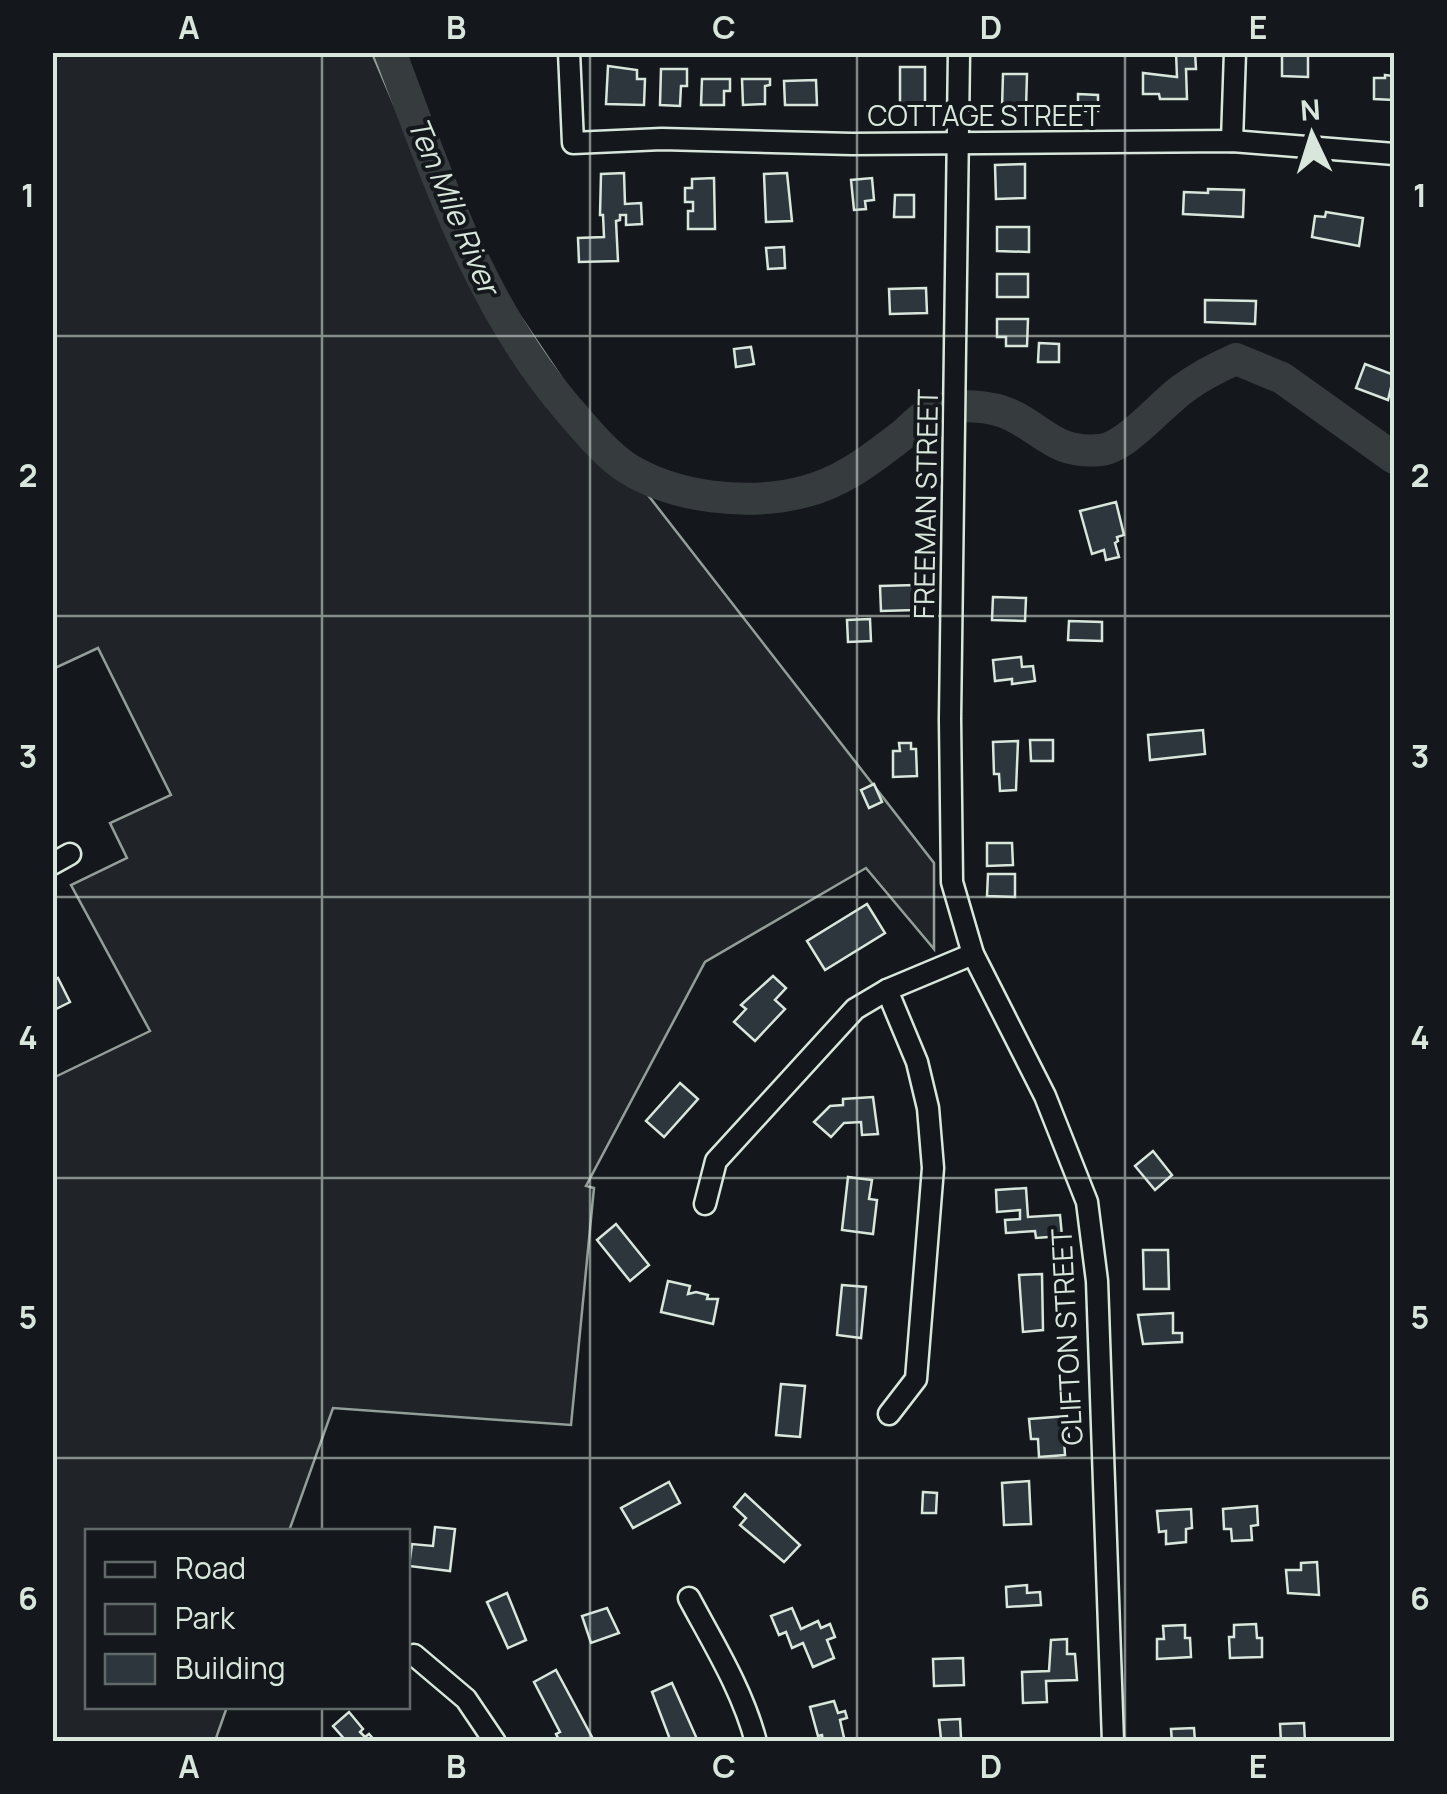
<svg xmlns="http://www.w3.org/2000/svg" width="1447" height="1794" font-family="Manrope,sans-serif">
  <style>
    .green { fill: #202428; stroke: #939e99; stroke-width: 2.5 }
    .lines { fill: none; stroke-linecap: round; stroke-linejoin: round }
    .river { stroke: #363b3e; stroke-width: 32 }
    .building { fill: #2c363c; stroke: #d8e6dc; stroke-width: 2.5 }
    .minor-casing { stroke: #d8e6dc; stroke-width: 25 }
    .minor { stroke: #14181c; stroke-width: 20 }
    .grid { fill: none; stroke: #d8e6dc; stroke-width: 2.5; stroke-opacity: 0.55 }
    .labels { text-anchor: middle; stroke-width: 8; stroke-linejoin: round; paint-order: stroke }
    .street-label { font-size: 28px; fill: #d8e6dc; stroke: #14181c }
    .water-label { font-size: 30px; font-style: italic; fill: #d8e6dc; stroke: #14181c }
    .neatline { fill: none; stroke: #d8e6dc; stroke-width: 4 }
    .grid-label { font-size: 32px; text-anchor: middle; font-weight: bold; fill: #d8e6dc }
  </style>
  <rect width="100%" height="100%" fill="#14181c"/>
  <path class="green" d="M53,53H372L424,174L592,423L934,863V949L866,868L705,962L586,1186L594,1188L571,1425L333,1408L289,1531L88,1532V1706L227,1707L215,1741H53V1078L150,1031L71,885L127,858L110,823L171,795L98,648L53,669Z"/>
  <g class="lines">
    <path class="river" d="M390,52C438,178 479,305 568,409C585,428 605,454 627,468C675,498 748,506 803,492C841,483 870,460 900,437C912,428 922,414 937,410C959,404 990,405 1011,415C1045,431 1055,454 1100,450C1126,448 1161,404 1184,388C1200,376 1218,367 1236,359L1282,378L1394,458"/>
  </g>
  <g class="building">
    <path d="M1176,52H1195L1196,69H1186L1187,99H1160L1159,94H1143V73L1177,77Z"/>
    <path d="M1282,52H1308V77L1282,76Z"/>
    <path d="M608,66L637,70V79H645L644,105L606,104Z"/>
    <rect x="900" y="67" width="25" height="40"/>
    <path d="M661,69H687V86H681L680,106L660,105Z"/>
    <path d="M1003,74H1027L1026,109L1002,108Z"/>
    <path d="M1385,75L1394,76V100L1374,99V78H1385Z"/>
    <path d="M702,79H730V91H724V105H701Z"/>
    <path d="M742,79H770V85L765,86V104L743,105Z"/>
    <path d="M816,80L817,105H785L784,81Z"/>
    <path d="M1078,94L1098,95V111H1078Z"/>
    <path d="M1025,164V198L996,199L995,165Z"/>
    <path d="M624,173L625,204L641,203L642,224L626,225V215H620V220L616,221L618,261L579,262L578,238L604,237L603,215H600L601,174Z"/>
    <path d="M787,173L792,221L766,222L764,174Z"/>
    <path d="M714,178L715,229H688V211H693V202H685V188H692V179Z"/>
    <path d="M872,178L874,200L865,201L866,209L854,210L851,180Z"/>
    <path d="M1208,189L1244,190L1243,217L1183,214L1184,192L1208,193Z"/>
    <path d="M895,195H914V217H894Z"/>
    <path d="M1326,212L1363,218L1359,246L1312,237L1315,216L1325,217Z"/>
    <path d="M997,227H1029V252L997,251Z"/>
    <path d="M784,247L785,268L768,269L766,248Z"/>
    <rect x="997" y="274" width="31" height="23"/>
    <path d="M926,288L927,313L890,314L889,289Z"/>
    <path d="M1205,300L1256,301L1255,324L1205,322Z"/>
    <path d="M997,319H1028L1027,346H1006V337H997Z"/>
    <path d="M1039,343L1059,344V362H1038Z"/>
    <path d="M751,347L754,364L736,367L734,349Z"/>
    <path d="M1365,364L1394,375L1388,400L1356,388Z"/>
    <path d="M1116,502L1124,535L1117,537L1118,541L1115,543L1119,557L1106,560L1104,550L1092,554L1080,511Z"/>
    <path d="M915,585L916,610L881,611L880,586Z"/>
    <path d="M993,597L1026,598L1025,621L992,620Z"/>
    <path d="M870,619L871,641L848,642L847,620Z"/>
    <path d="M1069,621L1102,622V641L1068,640Z"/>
    <path d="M1021,657L1022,667L1033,666L1035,681L1012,684V679L995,681L993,660Z"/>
    <path d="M1203,730L1205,754L1150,760L1148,735Z"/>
    <path d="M1030,740H1053V761H1031Z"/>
    <path d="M1018,741L1016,790L1000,791L999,774H994L993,742Z"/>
    <path d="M899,743H911V749H916L917,776L893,777V751H900Z"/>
    <path d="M874,784L882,802L869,808L861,790Z"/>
    <path d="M987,843H1012L1013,865L987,866Z"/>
    <path d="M988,874H1015V897L987,896Z"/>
    <path d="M867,904L885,933L825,970L807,941Z"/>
    <path d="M773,976L786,988L775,1000L785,1009L755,1041L734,1022L746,1009L741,1005Z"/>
    <path d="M58,978L70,1002L52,1011V981Z"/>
    <path d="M680,1083L698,1099L664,1137L646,1121Z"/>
    <path d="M873,1097L878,1134L862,1135L861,1122L844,1123L831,1137L814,1122L830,1106L843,1105V1099Z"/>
    <path d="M1153,1151L1172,1175L1155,1190L1135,1166Z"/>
    <path d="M848,1177L872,1180L869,1199L877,1200L873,1234L842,1230Z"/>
    <path d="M1026,1188L1028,1217L1060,1215L1062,1236L1036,1238L1035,1231L1006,1233L1005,1220L1020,1219V1210L997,1212L996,1190Z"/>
    <path d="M616,1224L649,1265L630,1281L597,1240Z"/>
    <path d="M1143,1250H1168L1169,1289H1144Z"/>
    <path d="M1042,1274L1043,1330L1023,1332L1019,1275Z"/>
    <path d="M668,1281L690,1286L688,1294L696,1292L708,1295L707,1299H718L713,1324L661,1312Z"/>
    <path d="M842,1285L866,1287L861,1338L837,1335Z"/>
    <path d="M1173,1313V1333H1182V1342L1143,1344L1138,1315Z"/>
    <path d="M781,1384L805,1386L800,1437L776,1435Z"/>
    <path d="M1067,1416L1069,1439H1064L1065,1455L1039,1457L1038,1439H1031L1029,1419Z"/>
    <path d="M1029,1481L1031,1524L1004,1525L1002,1483Z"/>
    <path d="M669,1482L680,1503L633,1528L621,1508Z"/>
    <path d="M923,1492L937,1493L936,1513H922Z"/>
    <path d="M745,1494L800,1545L784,1562L740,1525L746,1518L734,1507Z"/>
    <path d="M1257,1506L1258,1525L1251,1526L1252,1540L1232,1541L1231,1529H1224L1223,1509Z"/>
    <path d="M1191,1509L1192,1528L1186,1529V1542L1166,1544V1531L1159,1532L1157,1511Z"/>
    <path d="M435,1527L455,1529L450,1571L409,1566L412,1544L433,1546Z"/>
    <path d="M1317,1562L1319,1595L1288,1593L1286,1570H1301V1563Z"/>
    <path d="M1027,1585V1593L1040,1592L1041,1605L1007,1607L1006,1587Z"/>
    <path d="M507,1593L526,1640L508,1648L487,1602Z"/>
    <path d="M607,1608L619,1633L591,1643L582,1616Z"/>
    <path d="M792,1608L801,1629L818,1621L821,1628L830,1624L835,1637L827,1640L834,1658L813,1667L803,1643L792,1648L786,1632L779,1635L771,1616Z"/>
    <path d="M1256,1624L1257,1638H1262V1657L1230,1658L1229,1637H1234V1625Z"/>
    <path d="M1185,1625V1638H1190L1191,1657L1157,1659V1639H1164L1163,1626Z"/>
    <path d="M1067,1639V1654H1075L1077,1680L1046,1681L1047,1702L1023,1703L1022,1672L1049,1671L1051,1640Z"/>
    <path d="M963,1658L964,1685L934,1686L933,1659Z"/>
    <path d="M556,1670L593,1739L589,1742H560L556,1734L560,1732L534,1682Z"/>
    <path d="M672,1683L697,1739L690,1742H671L652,1692Z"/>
    <path d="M834,1701L838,1713L845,1711L847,1718L840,1720L845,1742H823L822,1735L818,1736L810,1707Z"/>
    <path d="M349,1712L363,1729L360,1732L365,1737L369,1734L376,1742H347L333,1726Z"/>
    <path d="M960,1719L961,1738L941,1739L939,1720Z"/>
    <path d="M1304,1723L1305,1742H1281L1280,1724Z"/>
    <path d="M1194,1728L1195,1742H1172L1171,1729Z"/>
  </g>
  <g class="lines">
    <defs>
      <g id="minor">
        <path d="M569,52L573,143L662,139L852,144L1232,141L1394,154"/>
        <path d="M959,52L950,719L952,882L973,954L1045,1096L1087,1202L1097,1281L1113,1742"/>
        <path d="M1232,141L1235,52"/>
        <path d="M52,864L70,854"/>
        <path d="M887,990L917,1062L928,1108L933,1168L916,1379L889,1414"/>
        <path d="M705,1204L716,1161L855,1009L887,990L973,954"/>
        <path d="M689,1598C713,1643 743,1691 756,1742"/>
        <path d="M414,1655L466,1699L495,1742"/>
      </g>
    </defs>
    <use href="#minor" class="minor-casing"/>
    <use href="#minor" class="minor"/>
  </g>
  <path class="grid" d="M322,52V1532M590,52V1742M857,52V1742M1125,52V1742M52,336H1394M52,616H1394M52,897H1394M52,1178H1394M52,1458H1394M322,1706V1742"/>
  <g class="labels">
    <g class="street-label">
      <text x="984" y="126">COTTAGE STREET</text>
      <text transform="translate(926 504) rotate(-89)" y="10">FREEMAN STREET</text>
      <text transform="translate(1067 1337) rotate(-93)" y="10">CLIFTON STREET</text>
    </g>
    <g class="water-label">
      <text transform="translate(453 206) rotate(67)" y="10">Ten Mile River</text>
    </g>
  </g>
  <rect width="1447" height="1794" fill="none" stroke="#14181c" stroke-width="110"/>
  <rect x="85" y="1529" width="325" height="180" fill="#14181c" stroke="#626a69" stroke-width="2.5"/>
  <rect x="105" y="1562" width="50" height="15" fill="#14181c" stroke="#626a69" stroke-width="2.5"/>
  <text x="175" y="1579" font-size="30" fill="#d8e6dc">Road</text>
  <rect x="105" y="1604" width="50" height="30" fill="#202428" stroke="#626a69" stroke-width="2.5"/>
  <text x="175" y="1629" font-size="30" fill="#d8e6dc">Park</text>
  <rect x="105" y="1654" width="50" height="30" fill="#2c363c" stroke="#626a69" stroke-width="2.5"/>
  <text x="175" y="1679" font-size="30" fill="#d8e6dc">Building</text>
  <g transform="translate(1312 135) rotate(356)" stroke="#14181c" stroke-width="8" paint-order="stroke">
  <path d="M0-8L18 38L0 25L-18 38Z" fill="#d8e6dc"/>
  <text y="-15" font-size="28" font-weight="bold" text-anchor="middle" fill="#d8e6dc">N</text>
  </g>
  <rect x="55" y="55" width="1337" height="1684" class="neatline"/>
  <g class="grid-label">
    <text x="189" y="39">A</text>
    <text x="456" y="39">B</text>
    <text x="724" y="39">C</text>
    <text x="991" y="39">D</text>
    <text x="1258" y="39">E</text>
    <text x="28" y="207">1</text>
    <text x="1420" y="207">1</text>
    <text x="28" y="487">2</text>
    <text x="1420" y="487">2</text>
    <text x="28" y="768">3</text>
    <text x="1420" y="768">3</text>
    <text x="28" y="1049">4</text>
    <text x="1420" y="1049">4</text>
    <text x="28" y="1329">5</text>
    <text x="1420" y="1329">5</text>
    <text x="28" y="1610">6</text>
    <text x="1420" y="1610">6</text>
    <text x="189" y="1778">A</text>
    <text x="456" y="1778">B</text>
    <text x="724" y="1778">C</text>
    <text x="991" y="1778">D</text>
    <text x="1258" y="1778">E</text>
  </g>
</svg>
